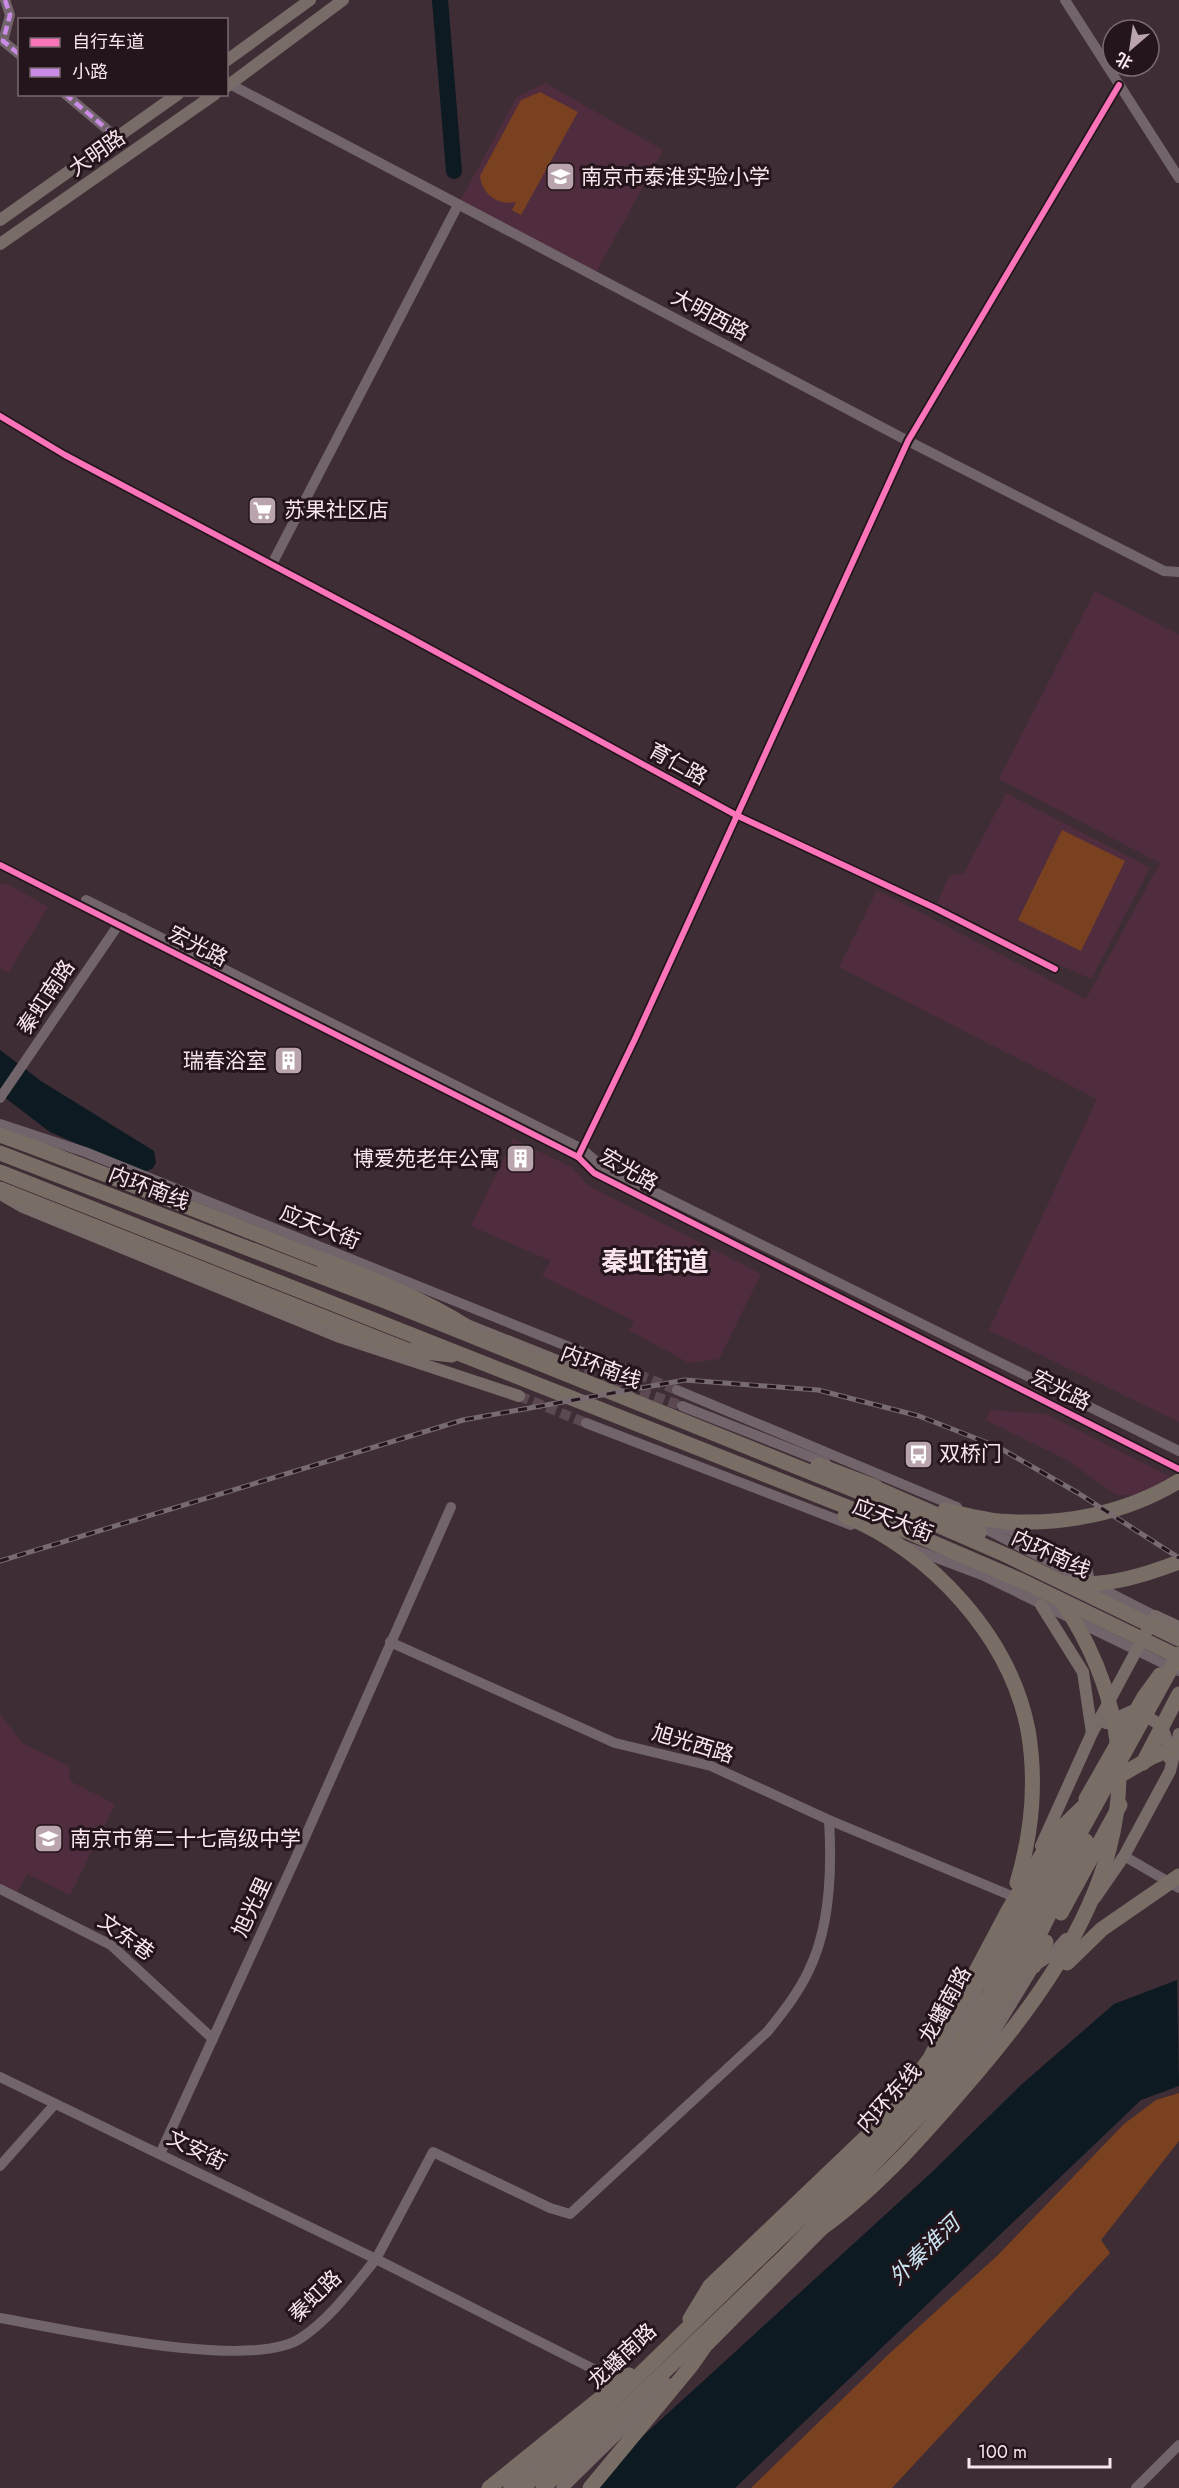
<svg xmlns="http://www.w3.org/2000/svg" width="1179" height="2488" font-family="Jost,'Noto Sans SC',sans-serif">
  <style>
    .built { fill: #502d3e }
    .green { fill: #7a4120 }
    .water { fill: #0d1a22 }
    .lines { fill: none; stroke-linecap: round; stroke-linejoin: round }
    .river { stroke: #0d1a22; stroke-width: 16 }
    .minor-tunnel { stroke: #5b4851; stroke-width: 10; stroke-dasharray: 10 5; stroke-linecap: butt }
    .minor { stroke: #72646b; stroke-width: 10 }
    .major { stroke: #786c69; stroke-width: 12 }
    .highway { stroke: #796e66; stroke-width: 15 }
    .rail-casing { stroke: #776a71; stroke-width: 5 }
    .rail { stroke: #23151b; stroke-width: 3; stroke-dasharray: 9; stroke-linecap: butt }
    .quiet { stroke: #ca8be6; stroke-width: 4.5; stroke-dasharray: 9 4.5; stroke-linecap: butt }
    .cycleway-casing { stroke: #23151b; stroke-width: 10 }
    .cycleway { stroke: #fb73b8; stroke-width: 6 }
    .labels { text-anchor: middle; stroke-width: 6; stroke-linejoin: round; paint-order: stroke }
    .street-label { font-size: 21px; fill: #fae4ed; stroke: #23151b }
    .poi-label { font-size: 21px; fill: #fae4ed; stroke: #23151b; text-anchor: start }
    .water-label { font-size: 22px; font-style: italic; fill: #cae4f2; stroke: #23151b }
    .district-label { font-size: 27px; font-weight: bold; fill: #fae4ed; stroke: #23151b }
  </style>
  <rect width="100%" height="100%" fill="#3f2d36"/>
  <g class="built">
    <path d="M545,83L663,150L594,276L458,205L517,97Z"/>
    <path d="M1095,591L1179,635V1422L989,1330L1097,1099L839,967L877,890L1086,999L1160,863L999,779Z"/>
    <path d="M1006,793L1150,868L1091,979L1058,964L1055,969L935,908L949,876L964,873Z"/>
    <path d="M6,883L48,907L8,973L0,968V885Z"/>
    <path d="M513,1139L573,1168L587,1185L761,1274L719,1359L689,1363L629,1330L634,1321L542,1276L551,1261L471,1226Z"/>
    <path d="M990,1410L1046,1414L1171,1477L1137,1496L1116,1495L1067,1460L986,1420Z"/>
    <path d="M0,1714L22,1743L69,1766L70,1781L115,1804L70,1895L27,1874L15,1897L0,1889Z"/>
  </g>
  <g class="green">
    <path d="M540,92L578,112L521,215L512,210L516,202C498,206 482,194 480,176L521,100Z"/>
    <path d="M1062,830L1125,861L1081,951L1018,920Z"/>
    <path d="M1179,2093V2141L1101,2240L1110,2253L892,2488H751L890,2353L997,2256L1124,2124L1156,2100Z"/>
  </g>
  <g class="water">
    <path d="M0,1050L41,1081L154,1151L156,1163L152,1169L143,1172L50,1132L0,1094Z"/>
    <path d="M1177,1980L1179,2086L1141,2100L735,2488H586L932,2172L1022,2084L1114,2004Z"/>
  </g>
  <g class="lines">
    <path class="river" d="M440,0L454,171"/>
    <g class="minor-tunnel">
      <path d="M570,1366L682,1406"/>
      <path d="M624,1369L677,1390"/>
      <path d="M519,1396L586,1423"/>
    </g>
    <g class="minor">
      <path d="M5,0L10,15L3,41L20,55"/>
      <path d="M1065,0L1179,178"/>
      <path d="M226,82L908,441L1164,571L1179,572"/>
      <path d="M65,94L115,136"/>
      <path d="M0,416L65,455L405,635L736,815L935,908L1055,969"/>
      <path d="M272,564L458,205"/>
      <path d="M0,865L578,1157L594,1173L1179,1469"/>
      <path d="M86,900L582,1149L600,1165L1179,1451"/>
      <path d="M0,1098L123,918"/>
      <path d="M0,1124L85,1152L624,1369"/>
      <path d="M579,1155L635,1039L908,441L1119,85"/>
      <path d="M677,1390L957,1507"/>
      <path d="M682,1406L826,1463"/>
      <path d="M586,1423L851,1525"/>
      <path d="M974,1523L1155,1616"/>
      <path d="M993,1523L1086,1563L1090,1581"/>
      <path d="M905,1546L982,1575L1179,1671"/>
      <path d="M390,1642L615,1743L711,1766L829,1820L1019,1899"/>
      <path d="M1124,1856L1179,1888"/>
      <path d="M0,1889L111,1945L213,2039"/>
      <path d="M0,2077L376,2259L433,2152L550,2208L570,2214L768,2031C783,2012 799,1992 809,1970C831,1925 832,1868 829,1820"/>
      <path d="M160,2154L298,1853L451,1507"/>
      <path d="M0,2166L55,2104"/>
      <path d="M0,2318C63,2329 251,2372 301,2338C331,2318 353,2287 376,2259L621,2383"/>
      <path d="M1136,2488L1179,2445"/>
    </g>
    <g class="major">
      <path d="M226,61L310,0"/>
      <path d="M226,87L343,0"/>
      <path d="M0,220L178,94"/>
      <path d="M0,244L215,94"/>
      <path d="M4,1196L23,1207L337,1336L519,1396"/>
      <path d="M323,1268L396,1297"/>
      <path d="M462,1323L570,1366"/>
      <path d="M1041,1605L1083,1672L1092,1733"/>
      <path d="M1106,1723L1132,1711C1161,1721 1167,1727 1169,1758"/>
      <path d="M1041,1846L1092,1733L1155,1616L1179,1627"/>
      <path d="M1095,1898L1124,1856L1170,1771L1179,1734"/>
      <path d="M943,2100L981,2053L1034,1966L1055,1952L1066,1939"/>
      <path d="M900,2109C936,2073 962,2023 983,1977"/>
      <path d="M708,2345L829,2223"/>
      <path d="M509,2488L572,2429"/>
      <path d="M562,2488L668,2384"/>
    </g>
    <g class="highway">
      <path d="M0,1135C95,1169 188,1207 281,1244C344,1269 412,1291 469,1328"/>
      <path d="M0,1153L385,1301L889,1504L1008,1556L1179,1639"/>
      <path d="M0,1172L885,1522L1022,1581L1179,1657"/>
      <path d="M0,1189L407,1350L452,1355"/>
      <path d="M818,1465L876,1487"/>
      <path d="M869,1485L979,1533"/>
      <path d="M945,1510C962,1514 981,1519 999,1521C1061,1526 1125,1514 1179,1481"/>
      <path d="M845,1516C931,1551 1010,1637 1028,1730C1037,1782 1032,1833 1017,1883"/>
      <path d="M1071,1583C1107,1587 1145,1575 1179,1562"/>
      <path d="M1143,1763L1179,1694"/>
      <path d="M1086,1799L1144,1697L1160,1675"/>
      <path d="M1061,1913L1120,1805"/>
      <path d="M1067,1963L1102,1929L1179,1876"/>
      <path d="M1034,1966L1046,1942"/>
      <path d="M980,1984L1071,1825"/>
      <path d="M822,2228C881,2185 929,2129 976,2074C1099,1929 1179,1778 1062,1601"/>
      <path d="M690,2319L710,2286L890,2114L930,2058L1009,1909L1053,1836L1091,1799L1121,1775L1152,1757L1179,1746"/>
      <path d="M489,2488L629,2375"/>
      <path d="M523,2488L914,2108L948,2063L997,1983L1179,1654"/>
      <path d="M543,2488L786,2255L936,2099L971,2049L1037,1939L1086,1841"/>
      <path d="M590,2488L691,2366L712,2336"/>
    </g>
    <defs>
      <path id="rail" d="M0,1561L463,1420L685,1380L818,1390L919,1416L998,1447L1078,1493L1179,1558"/>
    </defs>
    <use href="#rail" class="rail-casing"/>
    <use href="#rail" class="rail"/>
    <g class="quiet">
      <path d="M5,0L10,15L3,41L20,55"/>
      <path d="M65,94L115,136"/>
    </g>
    <defs>
      <g id="cycleway">
        <path d="M0,416L65,455L405,635L736,815L935,908L1055,969"/>
        <path d="M0,865L578,1157L594,1173L1179,1469"/>
        <path d="M578,1157L635,1039L908,441L1119,85"/>
      </g>
    </defs>
    <use href="#cycleway" class="cycleway-casing"/>
    <use href="#cycleway" class="cycleway"/>
  </g>
  <defs>
    <symbol id="school-square" viewBox="-11 -11 22 22"><rect x="-9" y="-9" width="18" height="18" rx="4" fill="#b9a4ad" stroke="#23151b"/><path d="M0-5L7-2L0 1L-7-2ZM-4 1L0 2.5L4 1V4Q0 6-4 4Z" fill="#fff"/></symbol>
    <symbol id="supermarket-square" viewBox="-11 -11 22 22"><rect x="-9" y="-9" width="18" height="18" rx="4" fill="#b9a4ad" stroke="#23151b"/><path d="M-6-5.5h2.5l.6 2H6L4.5 2H-2.5L-4.4-4H-6ZM-1.5 3.2a1.3 1.3 0 1 0 .1 0ZM3 3.2a1.3 1.3 0 1 0 .1 0Z" fill="#fff"/></symbol>
    <symbol id="building-square" viewBox="-11 -11 22 22"><rect x="-9" y="-9" width="18" height="18" rx="4" fill="#b9a4ad" stroke="#23151b"/><path d="M-4-6H4V6H1V3H-1V6H-4ZM-2.5-4.3h1.7v1.8h-1.7ZM.8-4.3h1.7v1.8H.8ZM-2.5-1h1.7V.8h-1.7ZM.8-1h1.7V.8H.8Z" fill="#fff"/></symbol>
    <symbol id="bus-square" viewBox="-11 -11 22 22"><rect x="-9" y="-9" width="18" height="18" rx="4" fill="#b9a4ad" stroke="#23151b"/><path d="M-5-6H5V4H4V6H2V4H-2V6H-4V4H-5ZM-3.5-4V0h7V-4ZM-3.5 1.2v1.5H-2V1.2ZM2 1.2v1.5H3.5V1.2Z" fill="#fff"/></symbol>
  </defs>
  <g fill-rule="evenodd">
    <use href="#school-square" x="544" y="160" width="33" height="33"/>
    <use href="#supermarket-square" x="246" y="494" width="33" height="33"/>
    <use href="#building-square" x="272" y="1044" width="33" height="33"/>
    <use href="#building-square" x="504" y="1142" width="33" height="33"/>
    <use href="#bus-square" x="902" y="1438" width="33" height="33"/>
    <use href="#school-square" x="32" y="1822" width="33" height="33"/>
  </g>
  <g class="labels">
    <g class="street-label">
      <text transform="translate(97 153) rotate(-35)" y="7">大明路</text>
      <text transform="translate(710 315) rotate(28)" y="7">大明西路</text>
      <text transform="translate(678 764) rotate(29)" y="7">育仁路</text>
      <text transform="translate(198 946) rotate(27)" y="7">宏光路</text>
      <text transform="translate(46 997) rotate(-56)" y="7">秦虹南路</text>
      <text transform="translate(629 1170) rotate(30)" y="7">宏光路</text>
      <text transform="translate(149 1188) rotate(21)" y="7">内环南线</text>
      <text transform="translate(320 1227) rotate(22)" y="7">应天大街</text>
      <text transform="translate(601 1367) rotate(21)" y="7">内环南线</text>
      <text transform="translate(1061 1390) rotate(27)" y="7">宏光路</text>
      <text transform="translate(893 1520) rotate(21)" y="7">应天大街</text>
      <text transform="translate(1051 1554) rotate(25)" y="7">内环南线</text>
      <text transform="translate(693 1744) rotate(17)" y="7">旭光西路</text>
      <text transform="translate(252 1907) rotate(-65)" y="7">旭光里</text>
      <text transform="translate(126 1937) rotate(36)" y="7">文东巷</text>
      <text transform="translate(945 2005) rotate(-61)" y="7">龙蟠南路</text>
      <text transform="translate(889 2098) rotate(-48)" y="7">内环东线</text>
      <text transform="translate(197 2150) rotate(26)" y="7">文安街</text>
      <text transform="translate(315 2296) rotate(-44)" y="7">秦虹路</text>
      <text transform="translate(622 2356) rotate(-43)" y="7">龙蟠南路</text>
    </g>
    <g class="poi-label">
      <text x="581" y="184">南京市泰淮实验小学</text>
      <text x="284" y="517">苏果社区店</text>
      <text x="267" y="1068" text-anchor="end">瑞春浴室</text>
      <text x="500" y="1166" text-anchor="end">博爱苑老年公寓</text>
      <text x="939" y="1461">双桥门</text>
      <text x="70" y="1846">南京市第二十七高级中学</text>
    </g>
    <g class="water-label">
      <text transform="translate(924 2250) rotate(-44)" y="8">外秦淮河</text>
    </g>
    <g class="district-label">
      <text x="655" y="1271">秦虹街道</text>
    </g>
  </g>
  <rect x="18" y="18" width="210" height="78" fill="#23151b" stroke="#79686f" stroke-width="1.5"/>
  <rect x="30" y="38" width="30" height="9" fill="#fb73b8" stroke="#79686f" stroke-width="1.5"/>
  <text x="72" y="48" font-size="18" fill="#fae4ed">自行车道</text>
  <rect x="30" y="68" width="30" height="9" fill="#ca8be6" stroke="#79686f" stroke-width="1.5"/>
  <text x="72" y="78" font-size="18" fill="#fae4ed">小路</text>
  <g transform="translate(1131 48) rotate(209)"><circle r="28" fill="#23151b" stroke="#79686f" stroke-width="1.5"/>
  <path d="M0-4.5L10 22L0 15L-10 22Z" fill="#b9a4ad"/>
  <text y="-9" font-size="16" font-weight="bold" text-anchor="middle" fill="#fae4ed">北</text>
  </g>
  <path d="M969 2458v9h141v-9" fill="none" stroke="#fae4ed" stroke-width="3"/>
  <text x="978" y="2458" font-size="18" fill="#fae4ed" stroke="#23151b" stroke-width="4.5" paint-order="stroke">100 m</text>
</svg>
